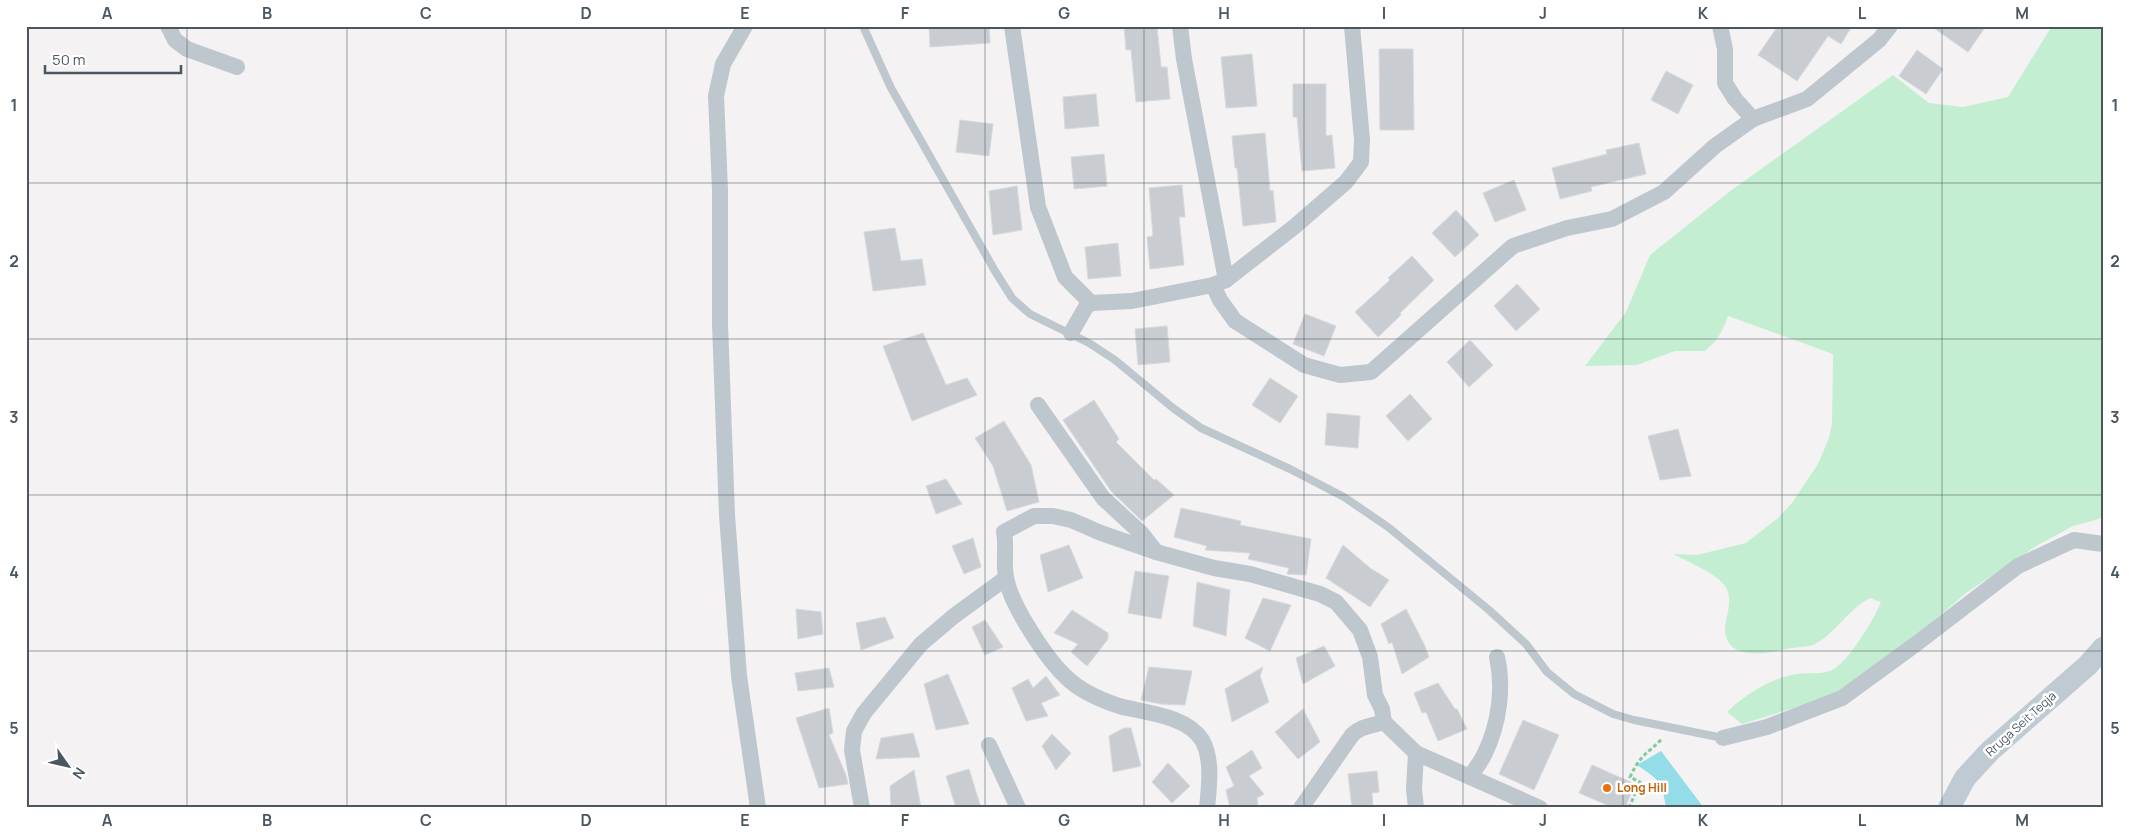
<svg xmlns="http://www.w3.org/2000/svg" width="2129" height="834" font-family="Manrope,sans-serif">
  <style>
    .green { fill: #c4eed1 }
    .water { fill: #94dde8 }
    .building { fill: #c9cdd1; stroke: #d6d9dd }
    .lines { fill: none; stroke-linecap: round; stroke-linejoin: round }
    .path { stroke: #7dcb9f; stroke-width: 3; stroke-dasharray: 4 2.5; stroke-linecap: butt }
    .lane { stroke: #bec7cd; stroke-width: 8 }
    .street { stroke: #bec7cd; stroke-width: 16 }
    .secondary { stroke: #bfcad2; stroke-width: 22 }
    .grid { fill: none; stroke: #4a575f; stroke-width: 1; stroke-opacity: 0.55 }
    .food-dot { fill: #e8710a; stroke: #fff; stroke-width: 2 }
    .labels { text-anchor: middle; stroke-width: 5; stroke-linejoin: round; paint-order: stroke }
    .street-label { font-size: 12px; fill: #4a575f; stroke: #fff }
    .food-label { font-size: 12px; font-weight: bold; fill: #c56008; stroke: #fff; text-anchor: start }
    .neatline { fill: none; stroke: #4a575f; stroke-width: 2 }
    .grid-label { font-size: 16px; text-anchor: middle; font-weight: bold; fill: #4a575f }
  </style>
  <rect width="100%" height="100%" fill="#f4f2f2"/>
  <path class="green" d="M2052,26H2103V516L2099,519L2073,526L2038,545L1966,593L1923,630L1838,691L1813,702L1742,724L1727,712C1746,694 1771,678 1797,674C1809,672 1821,675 1832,670C1847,664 1875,618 1881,602L1870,598C1848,609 1835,634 1815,644C1809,647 1799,647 1792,648C1772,652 1727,664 1725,630C1725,618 1732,605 1728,592C1724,576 1687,561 1673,554L1697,555L1746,543L1778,518L1792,503L1818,464L1829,438L1832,424L1833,354L1728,316C1723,331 1717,341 1705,351H1675L1637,365L1585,366L1626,312L1650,255L1729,192L1893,75L1929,103L1963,107L2008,97Z"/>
  <path class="water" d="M1661,751L1704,808H1666C1662,781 1660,781 1637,765Z"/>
  <g class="building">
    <path d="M929,26H989L990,43L930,47Z"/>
    <path d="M1124,26H1157L1161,67H1167L1170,99L1136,102L1131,50H1126Z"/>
    <path d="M1778,26H1852L1841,44L1828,36L1797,81L1758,55Z"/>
    <path d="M1931,26H1986L1968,52Z"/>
    <path d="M1379,49H1413L1414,130H1380Z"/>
    <path d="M1917,50L1943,69L1926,94L1899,76Z"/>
    <path d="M1252,54L1257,106L1226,108L1221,57Z"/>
    <path d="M1666,71L1693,85L1678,114L1651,100Z"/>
    <path d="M1293,84H1326V136L1332,135L1335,168L1302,171L1297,117H1293Z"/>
    <path d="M1096,94L1099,126L1065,129L1063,97Z"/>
    <path d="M960,120L993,124L989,156L956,152Z"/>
    <path d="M1265,133L1270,191L1273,190L1276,222L1243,226L1237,168H1235L1232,136Z"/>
    <path d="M1639,143L1646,174L1591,187L1592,191L1560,199L1552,168L1607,154L1606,150Z"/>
    <path d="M1104,154L1107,186L1074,189L1071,157Z"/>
    <path d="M1514,180L1526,210L1495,222L1483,193Z"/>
    <path d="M1182,185L1185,217H1179L1184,265L1150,269L1147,237L1153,236L1149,188Z"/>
    <path d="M1017,186L1022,230L993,235L989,191Z"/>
    <path d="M1456,210L1479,235L1455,257L1432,233Z"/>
    <path d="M895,228L901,261L922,259L926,285L873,291L864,232Z"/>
    <path d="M1118,243L1121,276L1088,279L1085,247Z"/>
    <path d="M1412,256L1434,280L1400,313L1401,315L1378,337L1355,312L1390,280L1388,278Z"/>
    <path d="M1517,284L1540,309L1516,331L1494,306Z"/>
    <path d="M1305,314L1336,326L1324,356L1293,344Z"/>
    <path d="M1167,326L1170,362L1138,365L1135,329Z"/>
    <path d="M923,333L946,385L967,378L977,395L912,421L883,346Z"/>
    <path d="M1470,340L1493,365L1469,387L1447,362Z"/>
    <path d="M1270,378L1298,396L1280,423L1252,405Z"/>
    <path d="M1410,394L1432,419L1408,441L1386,416Z"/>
    <path d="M1094,400L1119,439L1116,442L1154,480L1156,479L1174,495L1142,521L1111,491L1063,420Z"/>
    <path d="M1327,413L1360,416L1358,448L1325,445Z"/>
    <path d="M1004,421L1031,465L1039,502L1007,511L993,466L975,438Z"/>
    <path d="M1678,429L1691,476L1660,480L1648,436Z"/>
    <path d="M946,479L962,504L936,514L926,486Z"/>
    <path d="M1181,508L1241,521L1240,525L1311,539L1306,575L1287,574L1289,568L1248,559L1250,553L1205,550L1207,546L1174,537Z"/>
    <path d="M973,538L981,567L964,574L952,546Z"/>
    <path d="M1069,545L1083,578L1048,592L1040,555Z"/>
    <path d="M1343,545L1370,568L1389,580L1370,607L1326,578Z"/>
    <path d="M1135,571L1169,576L1161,619L1128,613Z"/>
    <path d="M1197,582L1230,590L1226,636L1193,626Z"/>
    <path d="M1263,598L1291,605L1270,651L1245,638Z"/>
    <path d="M796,609L821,612L823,634L798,639Z"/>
    <path d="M1406,609L1424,644L1429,657L1402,674L1392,642L1389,644L1381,624Z"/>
    <path d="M1072,610L1108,633V639L1087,666L1071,652L1078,644L1054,633Z"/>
    <path d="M885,617L894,638L861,650L856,623Z"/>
    <path d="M985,620L1003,647L985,655L972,627Z"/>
    <path d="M1324,646L1335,666L1303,684L1296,658Z"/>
    <path d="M1149,667L1192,671L1185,705L1161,704L1141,700Z"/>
    <path d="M1263,667L1260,676L1269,702L1232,722L1225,689Z"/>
    <path d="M829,668L834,687L798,691L795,673Z"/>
    <path d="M948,674L969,724L936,730L924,684Z"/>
    <path d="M1046,676L1060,695L1041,703L1048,716L1026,721L1012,688L1028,679L1033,688Z"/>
    <path d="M1438,683L1455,709H1457L1467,729L1438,741L1426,712L1422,713L1414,693Z"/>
    <path d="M829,708L833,733L829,735L846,775L848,784L819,788L796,718Z"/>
    <path d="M1303,709L1320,742L1298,759L1275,732Z"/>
    <path d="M1523,720L1559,735L1534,790L1499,774Z"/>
    <path d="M1124,728H1131L1141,766L1113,772L1109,736Z"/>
    <path d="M913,733L920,757L876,759L881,738Z"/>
    <path d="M1052,734L1071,753L1056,770L1042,746Z"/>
    <path d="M1252,750L1262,768L1249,776L1264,794L1257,798L1258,808H1230L1226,790L1234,786L1226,767Z"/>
    <path d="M1168,763L1190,786L1172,803L1152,782Z"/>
    <path d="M1592,765L1635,784L1625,808H1614L1579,793Z"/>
    <path d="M969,769L981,808H956L946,776Z"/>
    <path d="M914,770L921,808H891L890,786Z"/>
    <path d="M1377,771L1379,792L1372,793L1373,808H1352L1348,774Z"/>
  </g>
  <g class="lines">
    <path class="path" d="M1629,808L1640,782L1630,777C1640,755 1647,754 1663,738"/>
    <path class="lane" d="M863,26L891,88L995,271L1012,298L1030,314L1089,343L1115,360L1173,408L1201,428L1290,469L1344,497L1388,527L1489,610L1526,644L1547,672L1574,694L1613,714L1634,720L1723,738"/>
    <g class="street">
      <path d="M168,26L175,40L187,49L237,67"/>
      <path d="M745,26L723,64L716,96L720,190V324L727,515L739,676L758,808"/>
      <path d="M1012,26L1038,207L1065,277L1091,303"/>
      <path d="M1180,26L1184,59L1226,280"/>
      <path d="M1720,26L1725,49V83L1735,99L1753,119"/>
      <path d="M1213,285L1220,300L1235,321L1304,365L1340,375L1371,372L1513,246L1567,228L1612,219L1664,192L1715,146L1753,119L1807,99L1879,40L1890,26"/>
      <path d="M1071,333L1086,307L1091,303L1132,301L1213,285L1226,280L1294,227L1346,182L1361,162L1362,140L1352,26"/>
      <path d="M1038,405L1103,498L1142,534L1156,552"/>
      <path d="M1723,738L1767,727L1842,698L1916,644L2018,566L2074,540L2103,544"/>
      <path d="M989,745L1018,808"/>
      <path d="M1470,777C1475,769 1481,762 1485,753C1499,724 1504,688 1497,657"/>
      <path d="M862,808L852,750L854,731L864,713L921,644L954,616L1006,578"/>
      <path d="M1207,808C1209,787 1213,759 1202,740C1186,715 1145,713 1119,706C1101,700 1080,691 1066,677C1046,658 1010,604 1006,577C1003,561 1007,547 1004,532L1034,516H1053L1071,520L1101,533L1156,552L1214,568L1250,574L1320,594L1336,602L1360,630L1370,657L1375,695L1382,709L1384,722L1416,753L1540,808"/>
      <path d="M1301,808L1352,735C1361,726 1372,726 1384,722"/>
      <path d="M1416,808L1414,789L1416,753"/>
    </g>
    <path class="secondary" d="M1949,808L1965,778L1990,751L2088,665L2103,648"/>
  </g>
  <path class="grid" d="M187,26V808M347,26V808M506,26V808M666,26V808M825,26V808M985,26V808M1144,26V808M1304,26V808M1463,26V808M1623,26V808M1782,26V808M1942,26V808M26,183H2103M26,339H2103M26,495H2103M26,651H2103"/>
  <circle class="food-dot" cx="1607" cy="788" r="5"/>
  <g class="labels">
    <g class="street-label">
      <text transform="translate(2021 724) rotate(-42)" y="4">Rruga Seit Teqja</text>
    </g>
    <g class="food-label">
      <text x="1617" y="792">Long Hill</text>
    </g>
  </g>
  <rect width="2129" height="834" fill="none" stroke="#ffffff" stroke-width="55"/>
  <g transform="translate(68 766) rotate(124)" stroke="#ffffff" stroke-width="4" paint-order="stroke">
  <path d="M0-4L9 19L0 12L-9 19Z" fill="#4a575f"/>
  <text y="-8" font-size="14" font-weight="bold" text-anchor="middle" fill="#4a575f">N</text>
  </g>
  <path d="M45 65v8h136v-8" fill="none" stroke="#4a575f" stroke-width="2.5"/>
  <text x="52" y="65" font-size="15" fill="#4a575f" stroke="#ffffff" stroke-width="4" paint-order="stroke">50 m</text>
  <rect x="28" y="28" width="2074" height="778" class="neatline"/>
  <g class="grid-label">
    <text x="107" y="19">A</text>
    <text x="267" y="19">B</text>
    <text x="426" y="19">C</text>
    <text x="586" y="19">D</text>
    <text x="745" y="19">E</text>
    <text x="905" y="19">F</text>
    <text x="1064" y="19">G</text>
    <text x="1224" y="19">H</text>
    <text x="1384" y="19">I</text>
    <text x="1543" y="19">J</text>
    <text x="1703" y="19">K</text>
    <text x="1862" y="19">L</text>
    <text x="2022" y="19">M</text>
    <text x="14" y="111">1</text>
    <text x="2115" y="111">1</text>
    <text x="14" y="267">2</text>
    <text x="2115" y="267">2</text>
    <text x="14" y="423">3</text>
    <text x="2115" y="423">3</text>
    <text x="14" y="578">4</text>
    <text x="2115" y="578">4</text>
    <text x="14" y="734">5</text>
    <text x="2115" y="734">5</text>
    <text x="107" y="826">A</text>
    <text x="267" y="826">B</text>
    <text x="426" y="826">C</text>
    <text x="586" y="826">D</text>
    <text x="745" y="826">E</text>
    <text x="905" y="826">F</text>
    <text x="1064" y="826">G</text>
    <text x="1224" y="826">H</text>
    <text x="1384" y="826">I</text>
    <text x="1543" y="826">J</text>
    <text x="1703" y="826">K</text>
    <text x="1862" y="826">L</text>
    <text x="2022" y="826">M</text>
  </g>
</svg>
